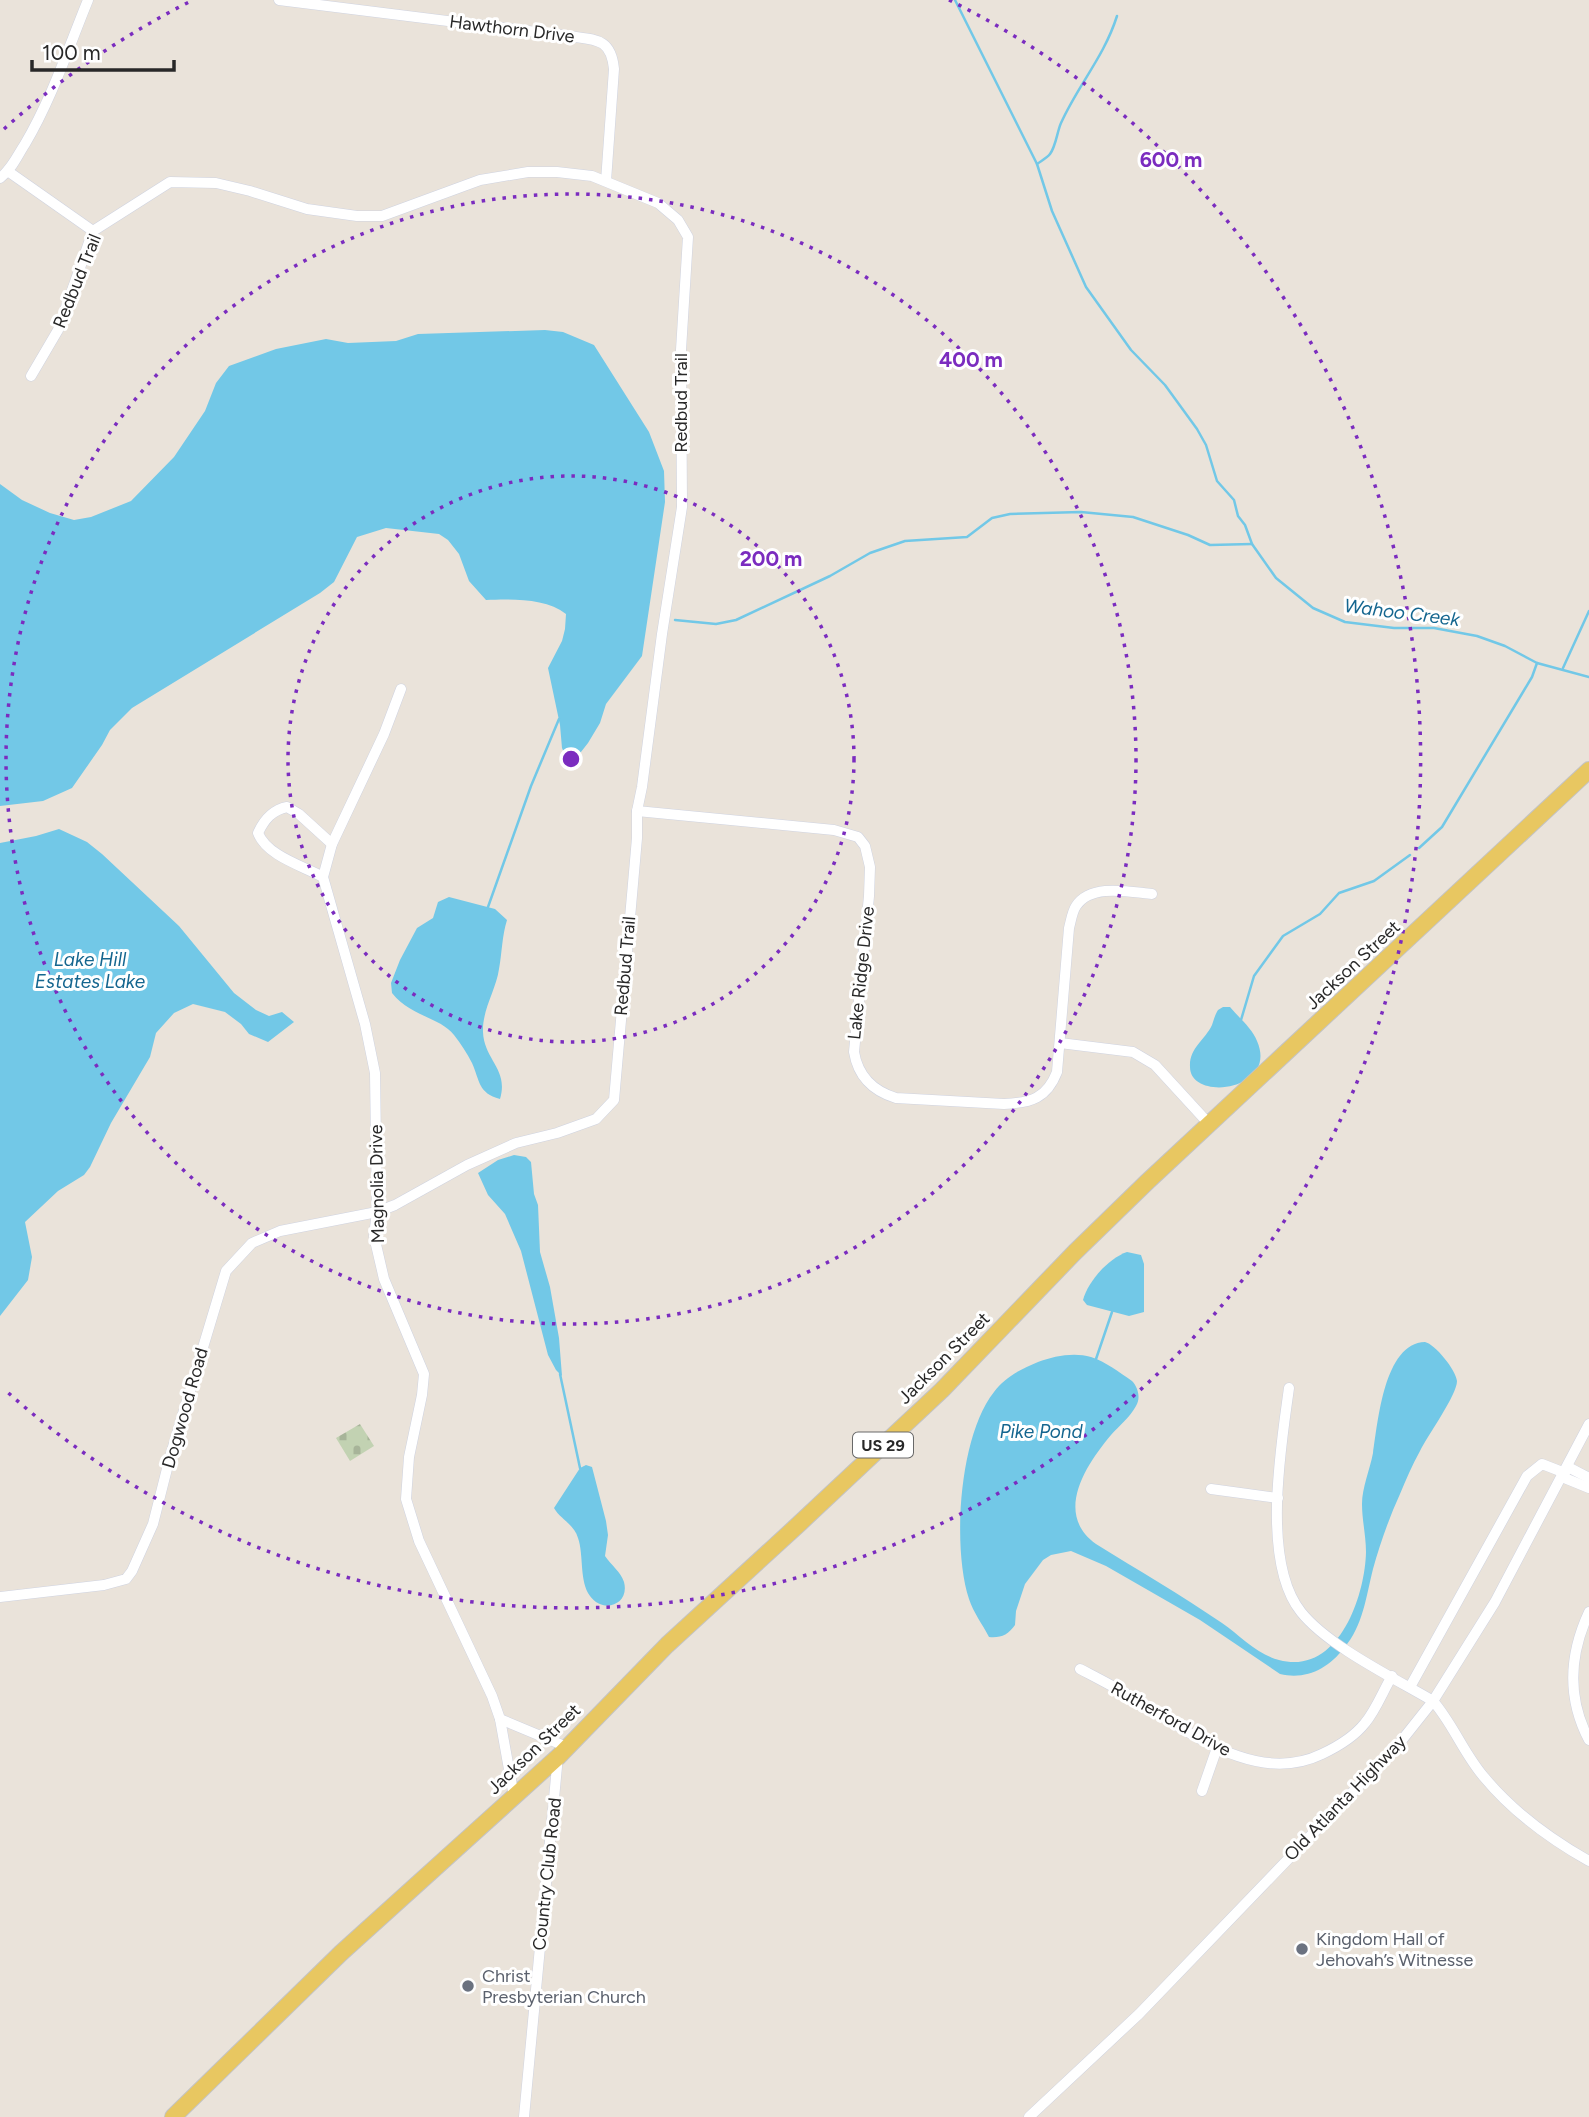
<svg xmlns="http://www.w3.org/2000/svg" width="1589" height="2117" font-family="Figtree,sans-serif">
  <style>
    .cemetery { fill: url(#cemetery-stones) }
    .water { fill: #72c8e7 }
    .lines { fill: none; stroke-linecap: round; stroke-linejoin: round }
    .stream { stroke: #72c8e7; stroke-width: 2.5 }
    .street-casing { stroke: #cfd3e0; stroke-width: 11 }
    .primary-casing { stroke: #c3c3c3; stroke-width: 18 }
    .street { stroke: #fff; stroke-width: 10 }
    .primary { stroke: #e8c761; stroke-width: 16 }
    .ring { fill: none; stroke: #7b2cbf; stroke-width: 3.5; stroke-dasharray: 3.5 7 }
    .worship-dot { fill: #6b7280; stroke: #fff; stroke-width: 2.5 }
    .labels { text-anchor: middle; stroke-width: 6; stroke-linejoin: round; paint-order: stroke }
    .shield { fill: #fff; stroke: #686868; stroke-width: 2 }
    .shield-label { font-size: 16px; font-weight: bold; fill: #282828 }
    .street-label { font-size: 18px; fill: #282828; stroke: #fff }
    .worship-label { font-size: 18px; fill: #5b616d; stroke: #fff; text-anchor: start }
    .water-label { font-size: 19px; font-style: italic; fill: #15668f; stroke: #fff }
    .centre { fill: #7b2cbf; stroke: #fff; stroke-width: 3.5 }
    .ring-label { font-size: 21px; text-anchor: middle; font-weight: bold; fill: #7b2cbf; stroke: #fff; stroke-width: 6; stroke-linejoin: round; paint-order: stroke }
  </style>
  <defs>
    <pattern id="cemetery-stones" width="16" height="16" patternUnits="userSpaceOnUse" patternTransform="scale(1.75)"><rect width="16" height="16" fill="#c2d2b2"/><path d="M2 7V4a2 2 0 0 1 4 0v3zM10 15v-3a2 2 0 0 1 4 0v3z" fill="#a7b499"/></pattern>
  </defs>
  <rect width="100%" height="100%" fill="#eae3da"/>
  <path class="cemetery" d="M360,1424L374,1446L350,1461L336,1438Z"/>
  <g class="water">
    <path d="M545,330L563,332L594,345L649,432L664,471L665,502L642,656L606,704L600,723L588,743L570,766L562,748L560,725L548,668L562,641L565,629L566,614C546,598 511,599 486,600L469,581L459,554L448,540L439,534L386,528L357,537L334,582L320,593L132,708L110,730L102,745L72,788L43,801L0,806V484L22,500L50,513L74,520L91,517L131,501L174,457L205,411L216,383L229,366L276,349L326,339L348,343L396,341L418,334Z"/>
    <path d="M59,829L87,842L102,854L179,926L234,993L256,1010L269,1016L282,1012L294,1022L268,1042L249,1034L241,1024L225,1012L193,1004L174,1013L156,1033L150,1057L111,1123L90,1167L84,1175L58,1191L25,1222L32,1257L28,1280L0,1316V843L36,836Z"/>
    <path d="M449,897L495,909L507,920C502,936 502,952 499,969C496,990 482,1010 483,1032C484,1060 509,1069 500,1099C478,1093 480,1081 472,1063C467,1053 461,1044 454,1035C440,1017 411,1017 392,993L391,983L400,960L417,928L433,918L438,902Z"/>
    <path d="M1223,1007H1230C1239,1018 1252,1028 1257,1041C1279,1091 1190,1102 1190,1067C1189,1048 1205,1040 1212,1025C1214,1019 1215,1015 1218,1010Z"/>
    <path d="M514,1155L526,1157L531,1162L534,1194L538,1205L540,1252L550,1287L559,1338L562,1376L556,1370L548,1355L521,1251L505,1214L488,1195L478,1173L498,1160Z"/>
    <path d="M1127,1252L1141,1255L1144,1264V1312L1129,1316L1087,1305L1083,1300C1088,1281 1109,1258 1127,1252Z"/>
    <path d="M1425,1342C1435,1344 1456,1370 1457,1381C1457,1395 1428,1435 1420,1451C1412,1465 1406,1480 1400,1494C1389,1518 1380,1544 1373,1569C1366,1597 1363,1626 1344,1648C1328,1669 1306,1680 1280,1674L1200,1620L1106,1566L1071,1551L1051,1555L1043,1560L1025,1584L1016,1611L1015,1625C1008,1635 1001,1638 989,1637C983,1625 973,1612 969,1599C952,1547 959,1436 994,1392C1005,1377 1021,1369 1038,1362C1054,1356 1074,1352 1091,1357C1106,1362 1119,1372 1132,1381C1138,1387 1141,1398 1136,1406C1130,1417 1119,1426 1111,1435C1085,1466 1054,1514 1096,1544C1138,1570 1181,1595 1222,1623C1241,1636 1256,1654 1279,1660C1338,1676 1365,1597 1366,1552C1366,1536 1362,1520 1362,1504C1362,1488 1370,1469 1373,1453C1378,1422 1384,1343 1425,1342Z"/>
    <path d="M586,1465L592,1467L606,1521L608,1535L605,1556C611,1565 621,1572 624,1582C630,1605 603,1614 590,1596C579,1581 584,1555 578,1538C574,1524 560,1519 554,1508L580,1468Z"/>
  </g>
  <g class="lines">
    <g class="stream">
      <path d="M955,0L1037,164L1052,211L1086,287L1131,350L1165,385L1197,429L1206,445L1217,481L1234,500L1238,516L1245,525L1252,544L1276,578L1313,608L1345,622L1394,628H1434L1477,636L1505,646L1537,663L1589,677"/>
      <path d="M1037,164C1041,161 1047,158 1050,154C1056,146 1057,132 1061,123C1078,85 1104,57 1117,16"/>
      <path d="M675,620L716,624L736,620L830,576L870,553L905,541L967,537L992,518L1010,514L1081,512L1133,517L1188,535L1210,545L1252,544"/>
      <path d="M1563,668L1589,611"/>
      <path d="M1419,848L1442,827L1532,677L1537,663"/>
      <path d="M488,907L531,786L559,719"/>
      <path d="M1241,1020L1254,976L1283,936L1320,914L1339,893L1374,881L1410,855"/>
      <path d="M1096,1359L1112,1312"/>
      <path d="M560,1374L580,1468"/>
    </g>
    <defs>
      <g id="street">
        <path d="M279,0L569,36C596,40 611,38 614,69L606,181"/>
        <path d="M9,172L93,231"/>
        <path d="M0,178C12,169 17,156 25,144C52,98 68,49 88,0"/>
        <path d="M401,689L384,734L332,844L323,877L365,1024L375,1073L377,1212L374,1236L384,1279L424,1374L422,1395L409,1457L406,1499L419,1541L492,1696L500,1719L514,1797"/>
        <path d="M637,811L834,830L858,837L865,846L870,867L869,896L854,1052C858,1076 873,1091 896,1098L1004,1104C1031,1103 1047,1098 1057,1072L1069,928C1071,921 1072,912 1076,906C1091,883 1130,892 1152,894"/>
        <path d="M323,877C303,866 267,856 258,833C264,820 272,810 287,807L299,814L332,844"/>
        <path d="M1060,1043L1133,1052L1155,1065L1210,1125"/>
        <path d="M1289,1388C1281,1447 1261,1562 1301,1612C1328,1646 1394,1678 1433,1701C1453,1724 1464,1754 1484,1777C1513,1812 1550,1839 1589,1861"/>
        <path d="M1568,1467L1589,1478"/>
        <path d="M1562,1477L1589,1488"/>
        <path d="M1211,1489L1278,1498"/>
        <path d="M0,1597L104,1585L126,1579L132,1571L153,1524L170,1457L226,1271L252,1243L280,1231L377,1212L395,1205L467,1165L516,1143L557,1133L596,1119L614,1100L637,838V811L642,787L662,634L682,507L681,350L688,237L678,220L658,203L592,176L557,172H528L480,180L382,216H357L307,209L250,191L216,183L170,182L93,231L58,330L31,376"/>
        <path d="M1589,1612C1569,1655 1567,1698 1589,1740"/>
        <path d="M1080,1669C1101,1680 1121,1690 1141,1703C1194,1735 1258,1785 1322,1754C1339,1746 1354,1737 1365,1723C1376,1710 1383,1691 1392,1676"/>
        <path d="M1410,1687L1527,1476L1542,1464L1565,1473"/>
        <path d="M500,1719L567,1747"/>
        <path d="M1202,1791L1217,1748"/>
        <path d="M524,2117L558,1756"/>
        <path d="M1029,2117L1139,2014L1398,1745L1433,1701L1495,1602L1589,1424"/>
      </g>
      <path id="primary" d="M173,2117L341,1953L559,1756L667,1645L800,1523L942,1390L1075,1252L1147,1182L1589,770"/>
    </defs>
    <use href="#street" class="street-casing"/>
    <use href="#primary" class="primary-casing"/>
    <use href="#street" class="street"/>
    <use href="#primary" class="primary"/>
  </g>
  <g class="ring">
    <circle cx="571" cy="759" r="283"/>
    <circle cx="571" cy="759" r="565"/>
    <path d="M4 129A848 848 0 0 1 193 0M949 0A848 848 0 1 1 4 1389"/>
  </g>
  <g class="worship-dot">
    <circle cx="1302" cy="1949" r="7"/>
    <circle cx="468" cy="1986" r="7"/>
  </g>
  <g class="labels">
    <rect class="shield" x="853" y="1432.5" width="60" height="25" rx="5"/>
    <g class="shield-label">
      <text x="883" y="1451">US 29</text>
    </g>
    <g class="street-label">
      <text transform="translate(512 29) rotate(7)" y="6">Hawthorn Drive</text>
      <text transform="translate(77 281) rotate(-68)" y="6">Redbud Trail</text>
      <text transform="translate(681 403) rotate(-90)" y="6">Redbud Trail</text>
      <text transform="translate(1353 965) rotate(-43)" y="6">Jackson Street</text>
      <text transform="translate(625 966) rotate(-85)" y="6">Redbud Trail</text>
      <text transform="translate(861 973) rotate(-84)" y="6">Lake Ridge Drive</text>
      <text transform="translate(377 1184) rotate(-91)" y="6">Magnolia Drive</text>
      <text transform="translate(944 1358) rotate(-45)" y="6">Jackson Street</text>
      <text transform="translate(185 1408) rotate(-74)" y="6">Dogwood Road</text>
      <text transform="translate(1171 1719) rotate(29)" y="6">Rutherford Drive</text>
      <text transform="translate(534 1749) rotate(-44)" y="6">Jackson Street</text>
      <text transform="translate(1345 1798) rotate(-46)" y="6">Old Atlanta Highway</text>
      <text transform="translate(547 1874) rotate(-84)" y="6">Country Club Road</text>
    </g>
    <g class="worship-label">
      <text x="1316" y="1945">Kingdom Hall of<tspan x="1316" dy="21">Jehovah’s Witnesse</tspan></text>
      <text x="482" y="1982">Christ<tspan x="482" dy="21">Presbyterian Church</tspan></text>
    </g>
    <g class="water-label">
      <text transform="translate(1402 612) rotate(7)" y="7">Wahoo Creek</text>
      <text x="90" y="966">Lake Hill<tspan x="90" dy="22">Estates Lake</tspan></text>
      <text x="1041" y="1438">Pike Pond</text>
    </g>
  </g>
  <circle cx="571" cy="759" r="10" class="centre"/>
  <g class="ring-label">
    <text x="1171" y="167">600 m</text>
    <text x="971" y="367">400 m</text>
    <text x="771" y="566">200 m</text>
  </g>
  <path d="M32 60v10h142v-10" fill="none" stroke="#282828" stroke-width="3.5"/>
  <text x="42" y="60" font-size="21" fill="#282828" stroke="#ffffff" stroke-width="5" paint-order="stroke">100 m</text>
</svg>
